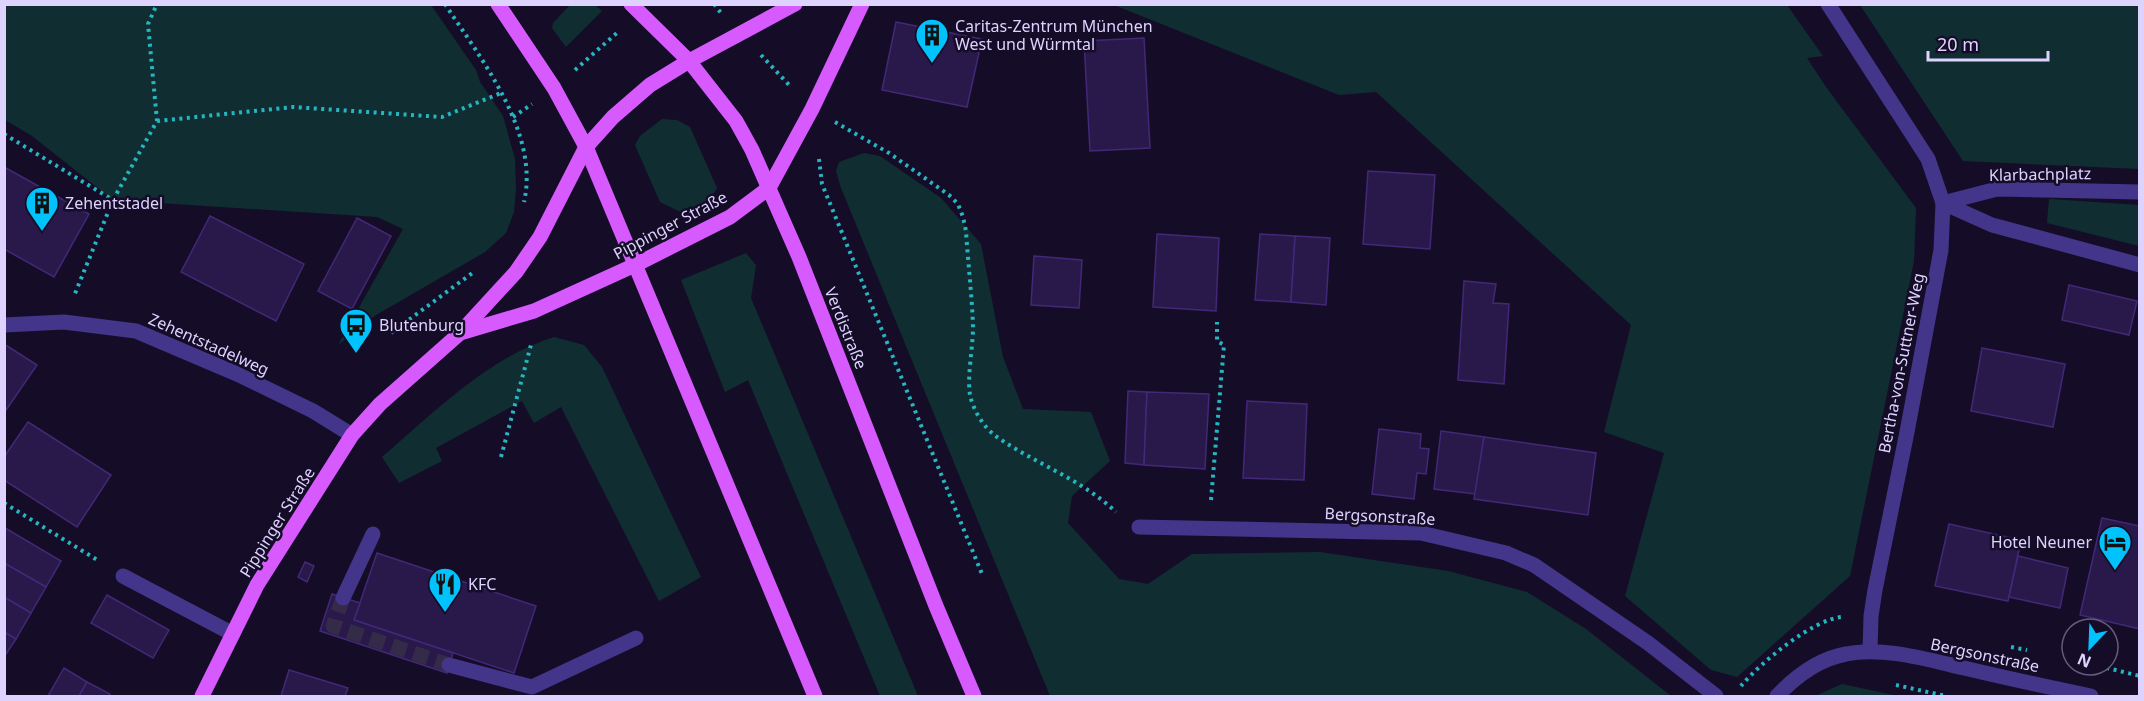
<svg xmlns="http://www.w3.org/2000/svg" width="2144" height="701" font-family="'Noto Sans',sans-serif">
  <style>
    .green { fill: #102e32 }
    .building { fill: #29184a; stroke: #422877; stroke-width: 1.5 }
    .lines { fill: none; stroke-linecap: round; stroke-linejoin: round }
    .minor-tunnel { stroke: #332b47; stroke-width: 15; stroke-dasharray: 15 8; stroke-linecap: butt }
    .path { stroke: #26b6c1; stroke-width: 4; stroke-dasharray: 3 4.5; stroke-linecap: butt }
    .minor { stroke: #43358a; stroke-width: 15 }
    .major { stroke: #d75aff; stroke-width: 15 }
    .labels { text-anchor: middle; stroke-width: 5; stroke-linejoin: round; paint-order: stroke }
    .poi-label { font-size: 16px; fill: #ded3ff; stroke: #150d27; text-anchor: start }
    .street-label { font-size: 16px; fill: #ded3ff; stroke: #150d27 }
  </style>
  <rect width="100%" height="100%" fill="#150d27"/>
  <g class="green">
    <path d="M571,4L595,5L602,11L566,47L552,28L553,23Z"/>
    <path d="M4,5H431L476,70L480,82L503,116L515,159L516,189L514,212L506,233L485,252L376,315L338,345L403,229L377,217L113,200L32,136L5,120Z"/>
    <path d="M1114,5H1787L1823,56L1807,58L1826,87L1916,208L1914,261L1850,576L1737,677L1711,670L1625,596L1664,453L1604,432L1631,325L1376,92L1339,95Z"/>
    <path d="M1860,5H2139V169L1963,161Z"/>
    <path d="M662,119L677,120L690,127L717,188L708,203L683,213L660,202L635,145L640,136Z"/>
    <path d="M864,153L880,156L941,198L981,244L1003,357L1023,409L1091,412L1110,461L1072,496L1068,523L1119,579L1148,584L1192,554L1320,552L1448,571L1527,592L1586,629L1671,696H1050L841,188L836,171L839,162Z"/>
    <path d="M2049,199L2139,205V246L2047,223Z"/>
    <path d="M746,253L756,265L751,298L918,696H880L748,380L725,392L681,280Z"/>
    <path d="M554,337L584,345L602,367L701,577L659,601L561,407L534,423L522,401L436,448L442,461L399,483L382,457C435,412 487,358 554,337Z"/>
    <path d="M1842,684L1898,696H1815Z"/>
  </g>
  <g class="building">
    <path d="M896,22L982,39L967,107L882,90Z"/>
    <path d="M1144,38L1150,148L1090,151L1084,41Z"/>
    <path d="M4,167L89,214L54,277L4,249Z"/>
    <path d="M1368,171L1435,175L1430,249L1363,244Z"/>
    <path d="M210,216L304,264L276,321L181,272Z"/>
    <path d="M357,218L391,236L352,309L318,291Z"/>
    <path d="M1157,234L1219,238L1216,311L1153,307Z"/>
    <path d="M1260,234L1295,236L1291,302L1255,300Z"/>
    <path d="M1295,236L1330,238L1326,305L1291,302Z"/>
    <path d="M1034,256L1082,260L1079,308L1031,305Z"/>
    <path d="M1464,281L1496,284L1493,303L1509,304L1504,384L1458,380Z"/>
    <path d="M2069,285L2137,301L2129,335L2062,320Z"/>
    <path d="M4,344L37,365L4,413Z"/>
    <path d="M1982,348L2065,364L2053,427L1971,411Z"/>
    <path d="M1128,391L1147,392L1144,465L1125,463Z"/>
    <path d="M1147,392L1209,394L1205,469L1144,465Z"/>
    <path d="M1247,401L1307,404L1304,480L1243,478Z"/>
    <path d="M28,422L111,475L77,527L4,480V457Z"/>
    <path d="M1379,429L1421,434L1420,448L1429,449L1426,474L1417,473L1414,499L1372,494Z"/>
    <path d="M1441,431L1484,437L1475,494L1434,489Z"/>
    <path d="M1484,437L1596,453L1588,515L1474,499Z"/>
    <path d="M2102,518L2140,526V629L2080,615Z"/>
    <path d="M1949,524L2021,540L2008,601L1935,586Z"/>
    <path d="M5,528L61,561L46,587L4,563Z"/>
    <path d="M377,553L536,606L514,673L354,620Z"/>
    <path d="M2018,556L2068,568L2060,608L2009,597Z"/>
    <path d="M305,562L314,566L307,582L298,577Z"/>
    <path d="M4,563L46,587L31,613L4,597Z"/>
    <path d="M332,594L360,603L354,620L453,653L447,673L320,631Z"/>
    <path d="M107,595L169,630L153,658L91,623Z"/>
    <path d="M4,597L31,613L16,639L4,632Z"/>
    <path d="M4,632L16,639L4,657Z"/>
    <path d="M64,668L87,682L79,696H48Z"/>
    <path d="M289,670L348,688L345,696H281Z"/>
    <path d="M87,682L110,694L109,696H79Z"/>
  </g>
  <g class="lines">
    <path class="minor-tunnel" d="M343,598L333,626L449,665"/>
    <g class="path">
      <path d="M445,4C481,59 540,133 524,202"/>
      <path d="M714,4L721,13"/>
      <path d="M761,55L791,87"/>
      <path d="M575,70L619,31"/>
      <path d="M513,117L532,104"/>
      <path d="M157,121L293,107L442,117L501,93"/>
      <path d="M835,122L889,153L949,195L958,204L963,217L966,231C968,263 972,295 973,327C973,348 967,375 970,395C973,410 984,428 997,437C1036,464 1081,479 1116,512"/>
      <path d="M4,134L113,200L74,296"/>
      <path d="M819,159L822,184L982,574"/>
      <path d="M113,200L157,121L148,24L157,4"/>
      <path d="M391,333L475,271"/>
      <path d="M501,457L532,341"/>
      <path d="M1211,500L1224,345L1217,341V322"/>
      <path d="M4,503L99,561"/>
      <path d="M2011,647L2027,650"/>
      <path d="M2099,666L2140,676"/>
      <path d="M1896,685L1946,696"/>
      <path d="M1741,686C1760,663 1813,619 1842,617"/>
    </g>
    <g class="minor">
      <path d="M1828,4L1928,159L1943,203L1941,250L1907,432L1875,590L1871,616L1870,651"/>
      <path d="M1943,203L1992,225L2140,265"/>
      <path d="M1943,203L1997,189L2140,192"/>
      <path d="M4,325L64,322L136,331L237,374L313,411L352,435"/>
      <path d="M1139,527L1421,533L1506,553L1534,565L1648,643L1716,696"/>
      <path d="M123,576L233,634"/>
      <path d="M343,598L373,534"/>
      <path d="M449,665L532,687L636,638"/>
      <path d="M1777,696C1796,676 1818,659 1846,654C1882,646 1929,660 1964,668C2006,678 2048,687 2091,696"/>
    </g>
    <g class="major">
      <path d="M498,4L554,88L586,147L815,696"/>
      <path d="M631,4L689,61L736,121L752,150L799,257L936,606L974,696"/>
      <path d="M460,333L534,311L635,265L730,217L769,188L812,109L862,4"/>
      <path d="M202,696L257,585L352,435L380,404L459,334L516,272L540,237L586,147L613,117L650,85L689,61L795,4"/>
    </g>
  </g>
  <defs>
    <symbol id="building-pin" viewBox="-11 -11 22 30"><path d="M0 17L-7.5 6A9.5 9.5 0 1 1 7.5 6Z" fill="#00c3fe" stroke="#150d27"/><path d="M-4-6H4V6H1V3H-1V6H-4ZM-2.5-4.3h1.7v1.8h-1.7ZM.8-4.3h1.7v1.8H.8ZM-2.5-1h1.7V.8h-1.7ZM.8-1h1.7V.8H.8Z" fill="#111"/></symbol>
    <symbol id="bus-pin" viewBox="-11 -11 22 30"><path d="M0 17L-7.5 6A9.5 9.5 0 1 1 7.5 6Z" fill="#00c3fe" stroke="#150d27"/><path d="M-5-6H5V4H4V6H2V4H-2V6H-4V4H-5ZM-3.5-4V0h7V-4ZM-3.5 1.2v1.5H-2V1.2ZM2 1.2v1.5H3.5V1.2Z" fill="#111"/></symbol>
    <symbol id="hotel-pin" viewBox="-11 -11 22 30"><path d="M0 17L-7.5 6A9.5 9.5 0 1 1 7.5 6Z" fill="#00c3fe" stroke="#150d27"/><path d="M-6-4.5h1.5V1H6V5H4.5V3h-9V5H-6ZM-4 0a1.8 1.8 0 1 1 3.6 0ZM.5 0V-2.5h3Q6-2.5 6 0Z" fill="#111"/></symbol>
    <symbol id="restaurant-pin" viewBox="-11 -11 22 30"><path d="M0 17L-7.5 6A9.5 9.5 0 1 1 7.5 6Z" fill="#00c3fe" stroke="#150d27"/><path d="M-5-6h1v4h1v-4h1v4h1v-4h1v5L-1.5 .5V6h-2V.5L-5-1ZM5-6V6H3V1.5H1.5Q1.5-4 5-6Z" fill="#111"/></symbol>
  </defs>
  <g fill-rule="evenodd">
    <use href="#building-pin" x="913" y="16" width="38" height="52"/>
    <use href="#building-pin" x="23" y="184" width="38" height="52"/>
    <use href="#bus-pin" x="337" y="306" width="38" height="52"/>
    <use href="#hotel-pin" x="2096" y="523" width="38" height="52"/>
    <use href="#restaurant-pin" x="426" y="565" width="38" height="52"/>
  </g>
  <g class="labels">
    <g class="poi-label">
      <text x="955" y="32">Caritas-Zentrum München<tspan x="955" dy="18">West und Würmtal</tspan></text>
      <text x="65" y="209">Zehentstadel</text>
      <text x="379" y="331">Blutenburg</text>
      <text x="2092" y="548" text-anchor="end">Hotel Neuner</text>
      <text x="468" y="590">KFC</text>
    </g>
    <g class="street-label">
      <text transform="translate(2040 174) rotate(-1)" y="6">Klarbachplatz</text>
      <text transform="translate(670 225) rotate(-28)" y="6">Pippinger Straße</text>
      <text transform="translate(846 328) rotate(68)" y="6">Verdistraße</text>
      <text transform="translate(209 344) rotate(24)" y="6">Zehentstadelweg</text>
      <text transform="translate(1901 363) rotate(-79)" y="6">Bertha-von-Suttner-Weg</text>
      <text transform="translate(1380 516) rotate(3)" y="6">Bergsonstraße</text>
      <text transform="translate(277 522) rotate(-58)" y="6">Pippinger Straße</text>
      <text transform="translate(1985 655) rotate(12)" y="6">Bergsonstraße</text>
    </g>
  </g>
  <rect width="2144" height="701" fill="none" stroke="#ded3ff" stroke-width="12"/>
  <g transform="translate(2090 647) rotate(203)"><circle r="28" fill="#150d27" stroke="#655c7d" stroke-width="1.5"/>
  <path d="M0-4.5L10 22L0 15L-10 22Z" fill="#00c3fe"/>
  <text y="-9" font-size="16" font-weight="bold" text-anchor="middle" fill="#ded3ff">N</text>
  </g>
  <path d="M1928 51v9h120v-9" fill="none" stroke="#ded3ff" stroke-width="3"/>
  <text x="1937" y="51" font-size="18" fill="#ded3ff" stroke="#150d27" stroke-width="4.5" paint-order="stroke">20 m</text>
</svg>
